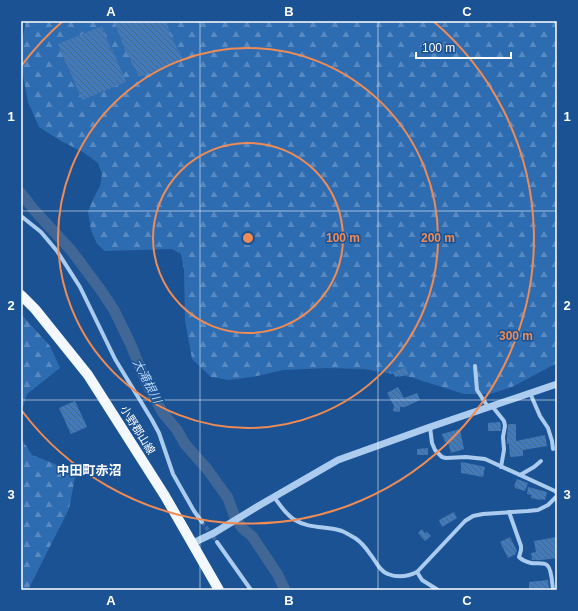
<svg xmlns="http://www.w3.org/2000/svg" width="578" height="611" font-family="Helvetica,'Noto Sans JP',sans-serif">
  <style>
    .forest { fill: url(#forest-firs) }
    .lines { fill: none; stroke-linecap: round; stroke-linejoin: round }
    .river { stroke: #406796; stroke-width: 11 }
    .building { fill: url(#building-back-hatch) }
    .minor-tunnel { stroke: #3c6ca3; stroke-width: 4; stroke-dasharray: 4 2; stroke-linecap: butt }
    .minor { stroke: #abcbef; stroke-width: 4 }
    .tertiary { stroke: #abcbef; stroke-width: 7 }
    .primary { stroke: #f3f8ff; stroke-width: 10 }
    .grid { fill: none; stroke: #fff; stroke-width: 1; stroke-opacity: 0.55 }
    .ring { fill: none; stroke: #ef8b55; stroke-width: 2 }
    .labels { text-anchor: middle; stroke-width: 3; stroke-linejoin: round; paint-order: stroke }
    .street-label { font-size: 11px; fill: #fff; stroke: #1a5293 }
    .water-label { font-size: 12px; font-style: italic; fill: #b7d5f6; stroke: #1a5293 }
    .quarter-label { font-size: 13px; font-weight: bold; fill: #fff; stroke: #1a5293 }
    .centre { fill: #ef8b55; stroke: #1a5293; stroke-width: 2 }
    .ring-label { font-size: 12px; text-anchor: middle; font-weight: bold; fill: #ef8b55; stroke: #1a5293; stroke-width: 3; stroke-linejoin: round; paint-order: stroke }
    .neatline { fill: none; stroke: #fff; stroke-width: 1.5 }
    .grid-label { font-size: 13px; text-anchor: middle; font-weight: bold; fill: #fff }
  </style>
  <defs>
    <pattern id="forest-firs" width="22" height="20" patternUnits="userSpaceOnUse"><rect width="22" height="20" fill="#2e6cb1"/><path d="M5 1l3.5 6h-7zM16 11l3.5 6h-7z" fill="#5889c1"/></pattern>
    <pattern id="building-back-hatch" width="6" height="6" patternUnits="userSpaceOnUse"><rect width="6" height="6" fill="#437bba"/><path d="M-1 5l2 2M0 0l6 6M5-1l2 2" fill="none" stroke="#476688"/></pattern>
  </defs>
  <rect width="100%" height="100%" fill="#1a5293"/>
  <g class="forest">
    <path d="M26,21H557V363L512,387L490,394H464L410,377L364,369L327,368L283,370L257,376L229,380L211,377L192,359L185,321L184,270L181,254L172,249L105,251L97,244L91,230L88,212L93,199L100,186L102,174L98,163L83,152L61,141L39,127L28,102L21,65V46Z"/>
    <path d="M21,314L50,346L60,368L27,394L21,413Z"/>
    <path d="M21,438L32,455L76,472L69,509L28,590H21Z"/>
  </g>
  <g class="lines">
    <path class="river" d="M21,193L34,210L71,250L100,289L114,310L130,343L147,384L155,399L163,413L177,430L185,444L207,469L228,498L235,518L243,529L252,536L278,575L285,590"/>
  </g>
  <g class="building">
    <path d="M120,21H166L172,39H173L178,51L179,50L183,60L139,77L134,65L133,66L128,54L127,55L115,23Z"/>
    <path d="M102,26L111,50L112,49L126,82L82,100L67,64H66L58,44Z"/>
    <path d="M406,367L408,374L399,377V376L395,377L393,372Z"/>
    <path d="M398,387L404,398L417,393L420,400L405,407H400V412L393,411L394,406L387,393Z"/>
    <path d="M75,401L87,427L71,434L59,408Z"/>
    <path d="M500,422L501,426V431H488V423Z"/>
    <path d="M508,424H516V441L545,435L547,446L523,450V456L510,457L509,444H507V437Z"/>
    <path d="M460,429L464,449L451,453L448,442H445L442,434Z"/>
    <path d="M428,448V455H417V449Z"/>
    <path d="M461,462L467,463L485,467L483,477L461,473Z"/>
    <path d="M517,479L528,483L525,491L515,488V486H514Z"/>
    <path d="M528,487L547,492L545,500L541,499V500L531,498V495L527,494Z"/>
    <path d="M454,512L457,518L442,527L439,520Z"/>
    <path d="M422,529L425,533L427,532L431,536L425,541L418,533Z"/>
    <path d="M510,537L517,551L515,553L516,554L508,558L500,542Z"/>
    <path d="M556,537L557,558L541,560H532L531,553L536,552L534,541Z"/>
    <path d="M548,580L549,588L529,590V582Z"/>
  </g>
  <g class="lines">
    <path class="minor-tunnel" d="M202,522L217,542"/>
    <g class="minor">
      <path d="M21,216L41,232L57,251L80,287L115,359L152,420L159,433L173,474L194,511L202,522"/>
      <path d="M475,366L477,390L488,407"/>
      <path d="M530,393L540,416L548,428L552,441L553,449"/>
      <path d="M492,406L504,421L505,426L503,437L504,450L501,467"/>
      <path d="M430,427L432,443L435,450L442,457L446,458L466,457L485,459L555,491L557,493"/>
      <path d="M520,475L534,467L541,461"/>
      <path d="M274,497C280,505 286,515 295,520C309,529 327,526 342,531C347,533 351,536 355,538C361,542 366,548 370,554C376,561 379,571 388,574C398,578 407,577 417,572L465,521L473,516L483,514L528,511L538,510L548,505L557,496"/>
      <path d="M509,512L521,546V550L519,557C522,560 527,562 531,563C535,564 543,562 547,565C552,569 552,583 553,590"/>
      <path d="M217,542L251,590"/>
      <path d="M417,572L422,580L438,590"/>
    </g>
    <path class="tertiary" d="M193,543L214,533L260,505L338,460L430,427L557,384"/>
    <path class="primary" d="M21,295L35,309L88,375L165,496L219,590"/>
  </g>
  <path class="grid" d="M200,21V590M378,21V590M21,211H557M21,400H557"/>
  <g class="ring">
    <circle cx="248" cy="238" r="95"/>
    <circle cx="248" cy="238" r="190"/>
    <path d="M22 65A285 285 0 0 1 63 21M433 21A285 285 0 1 1 22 411"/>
  </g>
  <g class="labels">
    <g class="street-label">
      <text transform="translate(138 430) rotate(58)" y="4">小野郡山線</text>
    </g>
    <g class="water-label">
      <text transform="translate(147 381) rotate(63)" y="4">大滝根川</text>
    </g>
    <g class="quarter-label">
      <text x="89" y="475">中田町赤沼</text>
    </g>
  </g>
  <circle cx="248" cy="238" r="6" class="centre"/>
  <g class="ring-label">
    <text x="343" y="242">100 m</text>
    <text x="438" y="242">200 m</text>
    <text x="516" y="340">300 m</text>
  </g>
  <rect width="578" height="611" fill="none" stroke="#1a5293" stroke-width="44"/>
  <path d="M416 52v6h95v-6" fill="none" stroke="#ffffff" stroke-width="2"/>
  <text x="422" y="52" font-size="12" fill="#ffffff" stroke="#1a5293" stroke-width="3" paint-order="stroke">100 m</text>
  <rect x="22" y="22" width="534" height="567" class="neatline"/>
  <g class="grid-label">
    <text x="111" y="16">A</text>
    <text x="289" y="16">B</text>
    <text x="467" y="16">C</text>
    <text x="11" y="121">1</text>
    <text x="567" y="121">1</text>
    <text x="11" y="310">2</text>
    <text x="567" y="310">2</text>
    <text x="11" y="499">3</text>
    <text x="567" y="499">3</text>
    <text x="111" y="605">A</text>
    <text x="289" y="605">B</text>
    <text x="467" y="605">C</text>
  </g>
</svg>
